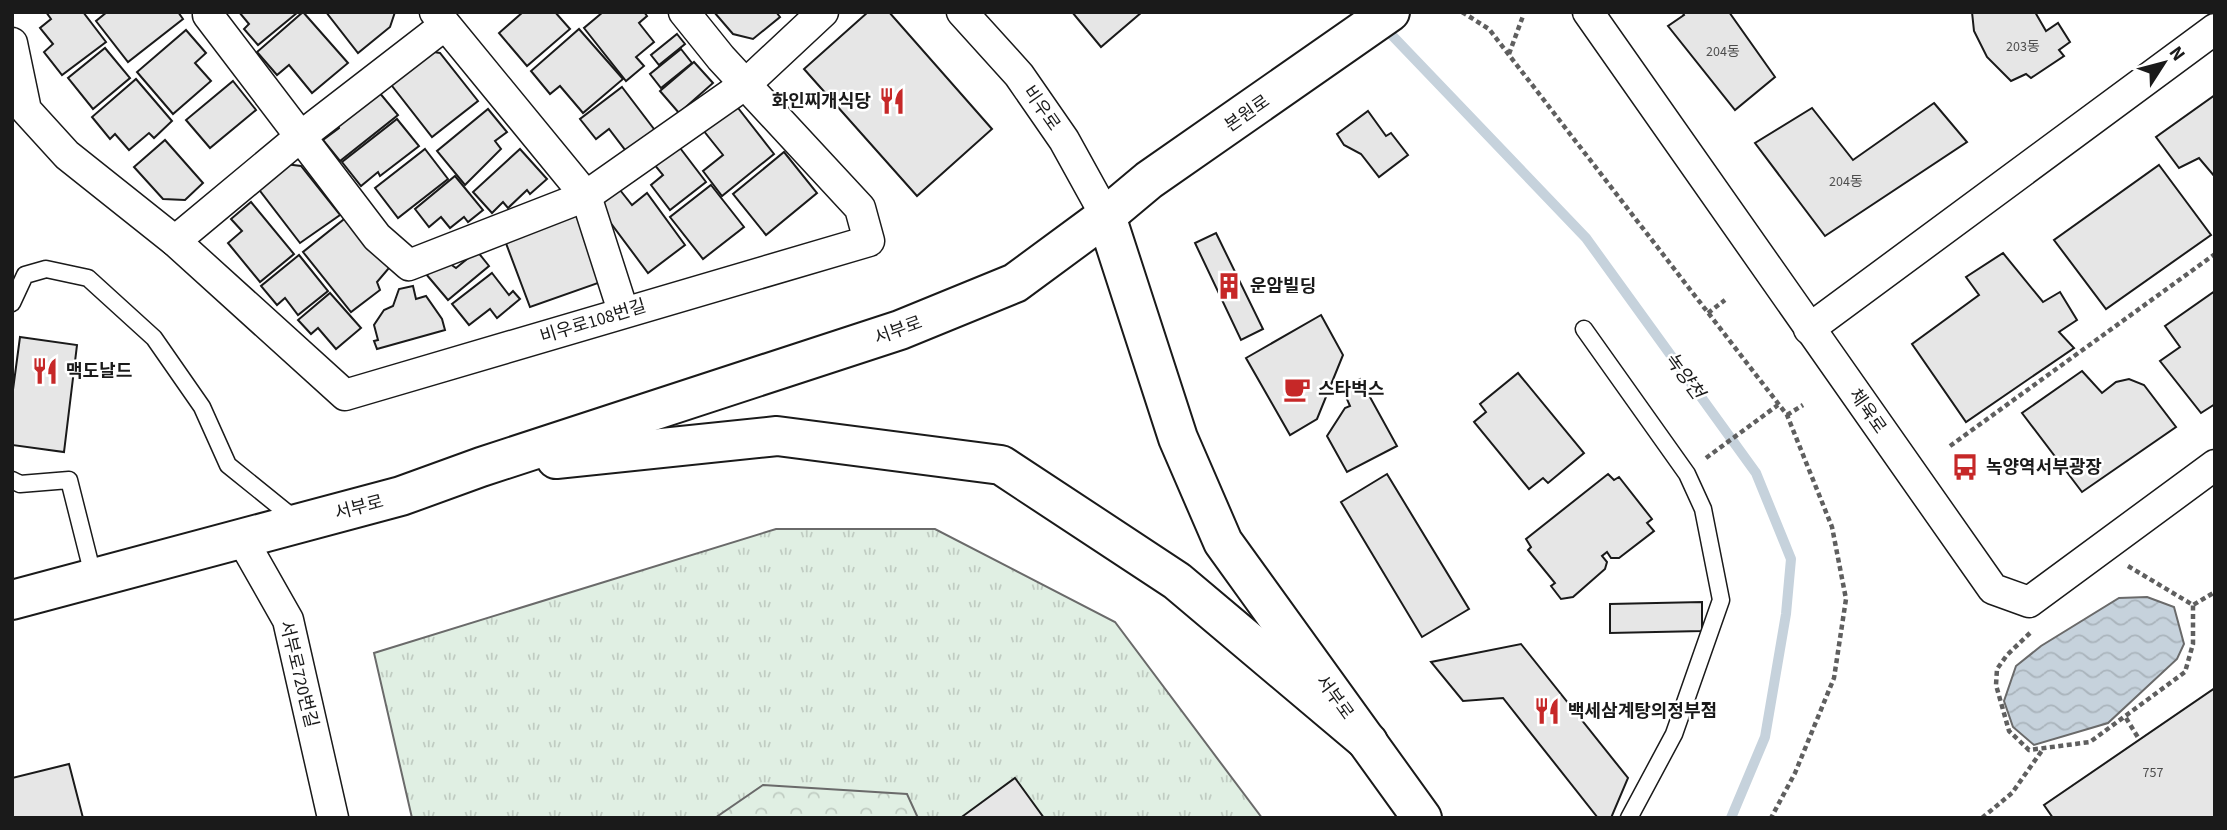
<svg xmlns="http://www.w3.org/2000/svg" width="2227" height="830" font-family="'Source Sans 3','Noto Sans KR',sans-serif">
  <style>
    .grass { fill: url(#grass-tufts); stroke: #6a6a6a; stroke-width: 2 }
    .forest { fill: url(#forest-crowns); stroke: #6a6a6a; stroke-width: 2 }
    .water { fill: url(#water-waves); stroke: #6a6a6a; stroke-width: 2 }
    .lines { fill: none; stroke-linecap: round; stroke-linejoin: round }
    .stream { stroke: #c6d2dc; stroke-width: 10 }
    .building { fill: #e6e6e6; stroke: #1a1a1a; stroke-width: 2 }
    .lane-casing { stroke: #1a1a1a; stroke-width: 19 }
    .street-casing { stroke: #1a1a1a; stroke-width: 33 }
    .secondary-casing { stroke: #1a1a1a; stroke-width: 42 }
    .path { stroke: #5f5f5f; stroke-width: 4.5; stroke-dasharray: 5 3.5; stroke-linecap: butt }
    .lane { stroke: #fff; stroke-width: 16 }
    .street { stroke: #fff; stroke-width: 30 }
    .secondary { stroke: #fff; stroke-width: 38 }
    .labels { text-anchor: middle; stroke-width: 5; stroke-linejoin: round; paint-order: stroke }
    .number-label { font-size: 14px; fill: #4d4d4d }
    .poi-label { font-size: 18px; font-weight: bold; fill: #1a1a1a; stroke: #fff; text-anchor: start }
    .street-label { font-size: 18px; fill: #1a1a1a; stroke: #fff }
    .water-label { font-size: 19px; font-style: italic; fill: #1a1a1a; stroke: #fff }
  </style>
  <defs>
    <pattern id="grass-tufts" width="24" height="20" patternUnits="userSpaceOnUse" patternTransform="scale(1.75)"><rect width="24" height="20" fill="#e0efe3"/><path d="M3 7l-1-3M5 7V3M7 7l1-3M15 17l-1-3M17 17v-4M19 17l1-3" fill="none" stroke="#c0ccc2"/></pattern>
    <pattern id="forest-crowns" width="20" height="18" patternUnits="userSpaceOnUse" patternTransform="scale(1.75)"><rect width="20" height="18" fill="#e0efe3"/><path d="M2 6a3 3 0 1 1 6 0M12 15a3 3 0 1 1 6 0" fill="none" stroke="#c0ccc2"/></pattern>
    <pattern id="water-waves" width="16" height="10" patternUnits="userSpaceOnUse" patternTransform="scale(1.75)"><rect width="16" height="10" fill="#c6d2dc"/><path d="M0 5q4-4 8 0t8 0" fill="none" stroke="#aab4bc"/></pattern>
  </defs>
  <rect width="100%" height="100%" fill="#fff"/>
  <path class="grass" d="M776,529H935L1115,622L1262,818H412L374,653Z"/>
  <path class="forest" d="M763,785L907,794L918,818H715Z"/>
  <path class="water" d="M2147,597L2174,607L2184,644L2177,659L2108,723L2034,745L2013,727L2004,701L2016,666L2041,646L2119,598Z"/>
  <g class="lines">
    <path class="stream" d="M1384,27L1586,238L1756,473L1791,559L1786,614L1765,737L1731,818"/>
  </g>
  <g class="building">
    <path d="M46,12H83L106,42L62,75L44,52L53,44L40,28L51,19Z"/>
    <path d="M107,12H178L183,19L128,62L96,21Z"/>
    <path d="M239,12H298L258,45L244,29L249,24Z"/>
    <path d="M303,12L348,63L312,93L289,65L277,75L257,52Z"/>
    <path d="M326,12H395L390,27L358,53Z"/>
    <path d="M523,12H555L570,29L527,66L499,33Z"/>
    <path d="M603,12H644L647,16L639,23L654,42L636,57L644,66L626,81L584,28Z"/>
    <path d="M714,12H776L780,17L753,39L733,34Z"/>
    <path d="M868,12H889L992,129L917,196L804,69Z"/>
    <path d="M1072,12H1142L1101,47Z"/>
    <path d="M1682,12H1729L1775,77L1735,110L1668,26L1684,15Z"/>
    <path d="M1972,12H2035L2046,31L2058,23L2070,42L2059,50L2064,56L2031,78L2026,74L2011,81L1987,57L1974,31Z"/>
    <path d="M579,29L623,79L583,113L560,86L550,94L531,71Z"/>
    <path d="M186,30L206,53L195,63L211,81L173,114L137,72Z"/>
    <path d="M677,34L685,44L659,65L651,55Z"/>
    <path d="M105,48L130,78L93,109L68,78Z"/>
    <path d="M681,49L692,63L661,88L650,74Z"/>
    <path d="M428,51L440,53L478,101L432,137L389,82Z"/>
    <path d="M694,62L713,83L679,113L660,91Z"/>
    <path d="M136,79L172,121L154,138L149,133L129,150L115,134L110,139L92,117Z"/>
    <path d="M233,81L256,110L210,148L186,120Z"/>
    <path d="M374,86L398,115L340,161L323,140L339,128L338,123Z"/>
    <path d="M622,87L657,133L629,155L609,129L596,139L580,119Z"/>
    <path d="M2215,95V177L2199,158L2179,168L2156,137Z"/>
    <path d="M731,99L774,154L722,196L703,171L723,155L699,125Z"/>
    <path d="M1934,103L1967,142L1825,236L1755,143L1812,108L1853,160Z"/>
    <path d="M488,109L507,132L495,141L501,149L465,185L437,151Z"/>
    <path d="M1368,111L1386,136L1391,133L1408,155L1379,177L1361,154L1344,145L1337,134Z"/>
    <path d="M397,119L419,146L380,176L378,172L361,186L342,162Z"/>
    <path d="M165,140L203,183L185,200L163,199L134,167Z"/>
    <path d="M677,144L706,182L670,210L651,185L663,175L653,163Z"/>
    <path d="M425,149L448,179L398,218L375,188Z"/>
    <path d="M520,149L547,179L530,194L527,190L508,208L503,202L492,213L473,192Z"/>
    <path d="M784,152L817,193L766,235L733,194Z"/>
    <path d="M285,164L301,166L340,215L300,243L254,183Z"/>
    <path d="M2159,165L2211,235L2106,309L2054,240Z"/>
    <path d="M455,176L483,210L468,222L464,217L450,228L441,217L429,227L415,209Z"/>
    <path d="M711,185L744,227L703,259L670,217Z"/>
    <path d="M620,190L632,205L647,193L685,245L648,273L598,206Z"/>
    <path d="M251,202L294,254L260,282L228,243L242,231L231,219Z"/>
    <path d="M577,212L601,282L530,307L504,238Z"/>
    <path d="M348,216L389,268L377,282L380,290L351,312L303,252Z"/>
    <path d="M1216,233L1263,329L1241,340L1195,243Z"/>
    <path d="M477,251L489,266L448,300L426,274L443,259L456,268Z"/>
    <path d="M2003,253L2043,302L2060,292L2077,320L2059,332L2074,348L1966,422L1912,344L1979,295L1966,277Z"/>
    <path d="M299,255L328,291L298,315L285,298L277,305L261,286Z"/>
    <path d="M492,273L509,295L513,291L520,299L497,318L490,309L469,325L452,304Z"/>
    <path d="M413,286L416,299L426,296L442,319L445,330L377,349L374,341L378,340L374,325L384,310L393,306L399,289Z"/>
    <path d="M2215,291V404L2201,413L2160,361L2180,347L2165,326Z"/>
    <path d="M330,293L361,328L336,349L318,328L311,334L298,320Z"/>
    <path d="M1321,315L1343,355L1317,419L1290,435L1246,358Z"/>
    <path d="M20,337L77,345L64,452L12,445V397Z"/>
    <path d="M2082,371L2102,393L2116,382L2129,379L2144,385L2176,427L2082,492L2022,413Z"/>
    <path d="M1518,373L1584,453L1548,483L1543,478L1529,489L1474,422L1486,412L1480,404Z"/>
    <path d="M1360,379L1397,446L1347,472L1327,436L1345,408L1350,406L1346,397L1349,385Z"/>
    <path d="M1387,474L1469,609L1422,637L1341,502Z"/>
    <path d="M1608,474L1614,480L1619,477L1652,519L1647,523L1654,531L1619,558H1611L1607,552L1602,556L1607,562L1605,569L1573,597L1561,599L1551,586L1555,583L1528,550L1531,547L1526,539Z"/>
    <path d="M1702,602V631L1610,633V604Z"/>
    <path d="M1521,644L1628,778L1611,818H1598L1503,698L1463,701L1431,662Z"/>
    <path d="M2215,688V818H2053L2044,805Z"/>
    <path d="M69,764L83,818H12V778Z"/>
    <path d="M1015,778L1044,818H965L963,816Z"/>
  </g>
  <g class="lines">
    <defs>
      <g id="lane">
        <path d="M12,303L25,275L46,269L88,278L154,338L202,407L228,465L296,520"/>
        <path d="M1584,329L1687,474L1703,509L1721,600L1674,734L1629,818"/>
        <path d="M12,480L20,484L69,480L94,579"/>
      </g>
      <g id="street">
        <path d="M435,12L586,196L623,311"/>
        <path d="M962,12L1019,75L1064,140L1106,216"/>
        <path d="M1588,12L1993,589L2029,602L2215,465"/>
        <path d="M208,15L377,237L409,265L586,196L747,83L823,12"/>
        <path d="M12,43L26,110L67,155L175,241L345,395L869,241L860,208L721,58L684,12"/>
        <path d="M175,241L300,137L445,25"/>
        <path d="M1809,329L2215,29"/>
        <path d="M242,539L288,620L333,818"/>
      </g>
      <g id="secondary">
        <path d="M1106,216L1178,438L1223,542L1422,818"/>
        <path d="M556,459L777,436L1001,465L1177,581L1368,742"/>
        <path d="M12,600L401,496L481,467L900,330L1015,283L1106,216L1149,180L1390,12"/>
      </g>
    </defs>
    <use href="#lane" class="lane-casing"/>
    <use href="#street" class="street-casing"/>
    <use href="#secondary" class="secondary-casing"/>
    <g class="path">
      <path d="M1462,12L1489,29L1787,415L1832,527L1846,599L1834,678L1795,773L1771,818"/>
      <path d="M1509,54L1523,16"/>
      <path d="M1708,313L1725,300"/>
      <path d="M1787,415L1803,405"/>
      <path d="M1950,446L2215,254"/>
      <path d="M1706,458L1778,405"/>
      <path d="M2128,566L2193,605L2215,592"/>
      <path d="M2030,633L2007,655L1997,669L1996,685L2009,731L2029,750L2090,742L2185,672L2193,644V605"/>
      <path d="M2126,718L2139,739"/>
      <path d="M1982,818L2012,793L2043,749"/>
    </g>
    <use href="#lane" class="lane"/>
    <use href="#street" class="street"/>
    <use href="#secondary" class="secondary"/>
  </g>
  <defs>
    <symbol id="restaurant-bare" viewBox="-9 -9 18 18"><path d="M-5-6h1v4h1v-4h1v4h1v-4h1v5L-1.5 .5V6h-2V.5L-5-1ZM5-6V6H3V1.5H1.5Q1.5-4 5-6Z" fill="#c62828" stroke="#fff" stroke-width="2.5" paint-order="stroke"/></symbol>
    <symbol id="building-bare" viewBox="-9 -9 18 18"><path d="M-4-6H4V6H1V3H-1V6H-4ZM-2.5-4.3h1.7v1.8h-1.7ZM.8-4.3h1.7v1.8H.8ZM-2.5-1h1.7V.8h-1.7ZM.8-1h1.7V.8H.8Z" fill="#c62828" stroke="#fff" stroke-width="2.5" paint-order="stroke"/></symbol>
    <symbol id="cafe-bare" viewBox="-9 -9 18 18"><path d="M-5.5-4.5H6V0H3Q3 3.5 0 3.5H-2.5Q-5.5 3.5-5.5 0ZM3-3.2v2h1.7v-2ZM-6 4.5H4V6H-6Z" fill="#c62828" stroke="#fff" stroke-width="2.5" paint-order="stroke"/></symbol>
    <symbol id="bus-bare" viewBox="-9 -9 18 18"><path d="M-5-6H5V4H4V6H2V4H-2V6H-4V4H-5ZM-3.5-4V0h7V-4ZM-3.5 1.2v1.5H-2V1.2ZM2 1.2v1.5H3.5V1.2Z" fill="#c62828" stroke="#fff" stroke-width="2.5" paint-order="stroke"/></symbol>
  </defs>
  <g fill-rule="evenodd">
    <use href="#restaurant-bare" x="873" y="82" width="38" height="38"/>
    <use href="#building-bare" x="1210" y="267" width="38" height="38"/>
    <use href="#restaurant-bare" x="26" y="352" width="38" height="38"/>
    <use href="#cafe-bare" x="1278" y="370" width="38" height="38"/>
    <use href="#bus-bare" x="1946" y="448" width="38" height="38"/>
    <use href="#restaurant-bare" x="1528" y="692" width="38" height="38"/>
  </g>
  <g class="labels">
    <g class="number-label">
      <text x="2023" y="51">203동</text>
      <text x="1723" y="56">204동</text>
      <text x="1846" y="186">204동</text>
      <text x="2153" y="777">757</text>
    </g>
    <g class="poi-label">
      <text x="871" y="107" text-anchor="end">화인찌개식당</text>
      <text x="1250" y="292">운암빌딩</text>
      <text x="66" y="377">맥도날드</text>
      <text x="1318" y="395">스타벅스</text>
      <text x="1986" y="473">녹양역서부광장</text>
      <text x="1568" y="717">백세삼계탕의정부점</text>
    </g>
    <g class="street-label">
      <text transform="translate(1042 108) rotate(55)" y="6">비우로</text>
      <text transform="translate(1247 113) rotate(-35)" y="6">본원로</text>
      <text transform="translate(593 321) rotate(-17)" y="6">비우로108번길</text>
      <text transform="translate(898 330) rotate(-20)" y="6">서부로</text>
      <text transform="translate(1868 411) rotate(55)" y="6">체육로</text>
      <text transform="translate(359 507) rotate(-15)" y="6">서부로</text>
      <text transform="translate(299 674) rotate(76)" y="6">서부로720번길</text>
      <text transform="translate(1335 697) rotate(54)" y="6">서부로</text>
    </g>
    <g class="water-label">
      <text transform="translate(1685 375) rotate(54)" y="7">녹양천</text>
    </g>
  </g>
  <rect width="2227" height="830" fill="none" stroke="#1a1a1a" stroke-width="28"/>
  <g transform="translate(2164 63) rotate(54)" stroke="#ffffff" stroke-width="5" paint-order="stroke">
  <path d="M0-5L12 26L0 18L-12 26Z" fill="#1a1a1a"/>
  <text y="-10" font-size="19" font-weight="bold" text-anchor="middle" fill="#1a1a1a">N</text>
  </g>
</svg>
